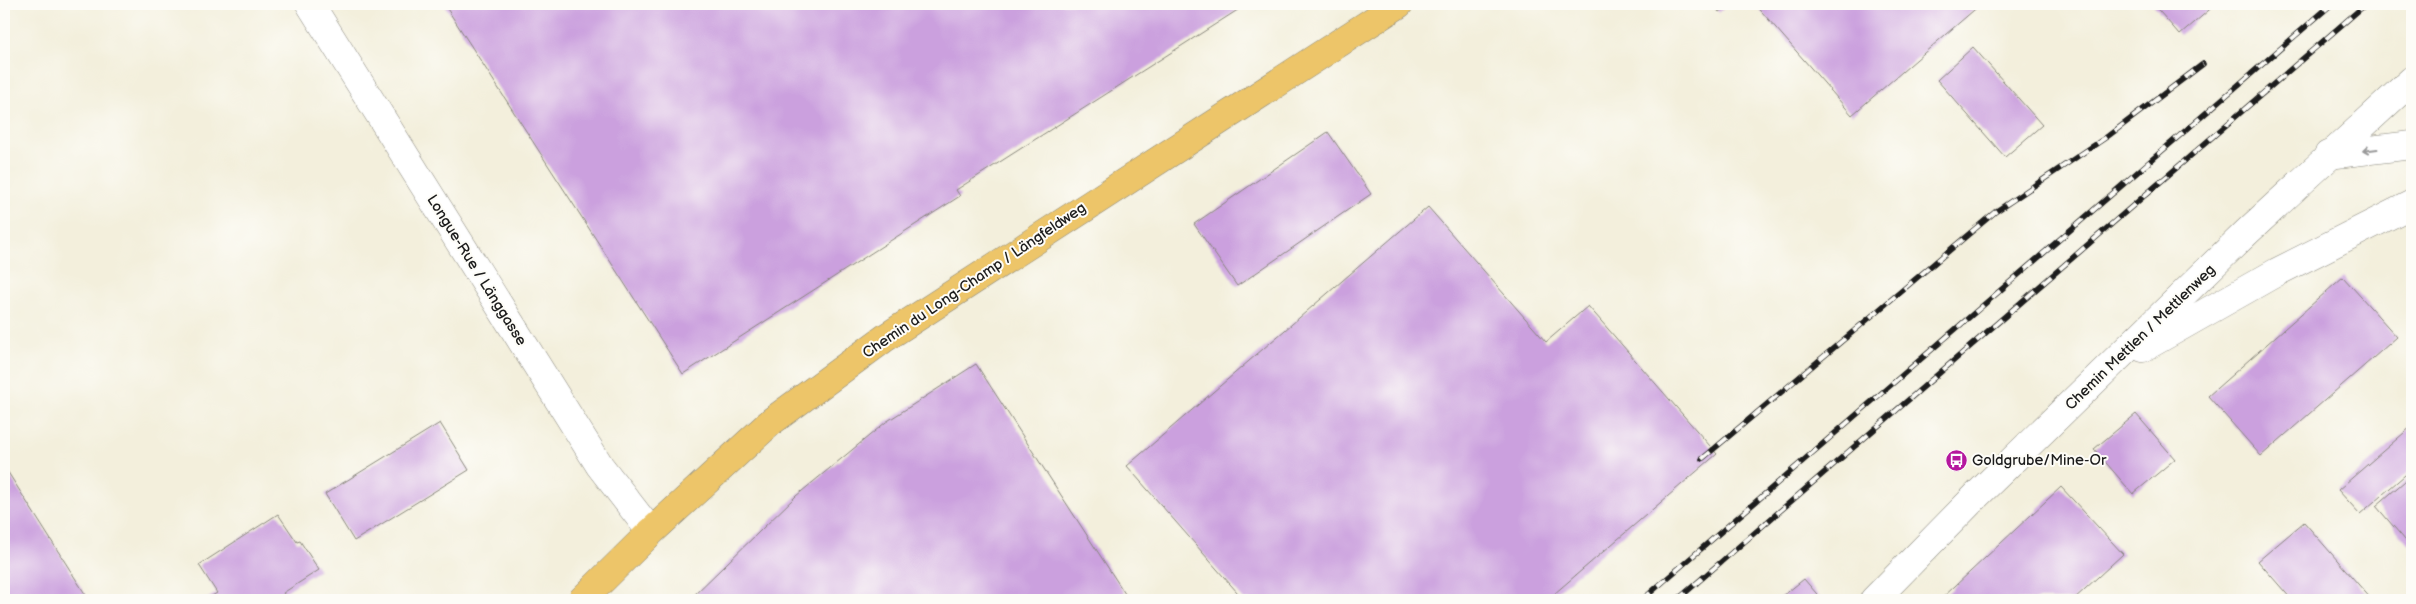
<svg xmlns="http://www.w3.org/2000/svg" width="2416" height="604" font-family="'Balsamiq Sans',sans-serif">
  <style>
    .building { fill: #cba0de }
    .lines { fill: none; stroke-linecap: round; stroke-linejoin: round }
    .minor-casing { stroke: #88867c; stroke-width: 29 }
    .major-casing { stroke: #88867c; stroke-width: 29 }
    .minor { stroke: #fff; stroke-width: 28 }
    .major { stroke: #edc569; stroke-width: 28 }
    .rail-casing { stroke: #1c1c1c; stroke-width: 5.5 }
    .rail { stroke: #fdfcf7; stroke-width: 4; stroke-dasharray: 11; stroke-linecap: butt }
    .oneway { stroke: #999 }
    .labels { text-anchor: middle; stroke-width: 4; stroke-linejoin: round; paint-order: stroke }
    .street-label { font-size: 15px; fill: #1c1c1c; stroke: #fdfcf7 }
    .poi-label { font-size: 15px; fill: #1c1c1c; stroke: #fdfcf7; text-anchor: start }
  </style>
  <rect width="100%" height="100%" fill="#fdfcf7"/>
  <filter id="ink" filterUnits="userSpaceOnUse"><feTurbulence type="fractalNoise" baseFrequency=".02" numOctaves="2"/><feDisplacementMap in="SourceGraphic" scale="10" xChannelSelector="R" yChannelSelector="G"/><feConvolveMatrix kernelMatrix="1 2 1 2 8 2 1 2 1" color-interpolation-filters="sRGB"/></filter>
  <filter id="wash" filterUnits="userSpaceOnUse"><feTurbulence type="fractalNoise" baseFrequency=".0096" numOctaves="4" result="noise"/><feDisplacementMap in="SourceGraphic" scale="20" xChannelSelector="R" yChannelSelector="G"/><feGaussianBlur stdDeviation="1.12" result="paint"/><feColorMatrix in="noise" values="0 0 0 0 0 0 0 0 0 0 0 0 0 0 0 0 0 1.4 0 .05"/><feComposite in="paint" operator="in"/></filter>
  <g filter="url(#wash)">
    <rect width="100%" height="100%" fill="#f3efdc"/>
    <g id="blocks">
      <g class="building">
        <path d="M444,4H1247L956,190L960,196L683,374Z"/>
        <path d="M1712,4H1729L1719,12Z"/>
        <path d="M1755,4H1981L1852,115Z"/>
        <path d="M2153,4H2216L2180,35Z"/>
        <path d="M1973,47L2042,125L2005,157L1937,80Z"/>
        <path d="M1328,132L1371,194L1237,286L1194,224Z"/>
        <path d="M1428,207L1546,342L1588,306L1717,454L1547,600H1244L1127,466Z"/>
        <path d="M2343,277L2397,337L2261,456L2208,396Z"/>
        <path d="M976,364L1129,600H689L796,496L886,422Z"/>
        <path d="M2136,414L2175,459L2133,494L2094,449Z"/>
        <path d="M440,423L469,470L354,541L325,494Z"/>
        <path d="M2412,426V469L2360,514L2338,490Z"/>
        <path d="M4,466L89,600H4Z"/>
        <path d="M2412,475V548L2376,506Z"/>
        <path d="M2061,487L2123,554L2073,600H1940Z"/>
        <path d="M278,514L297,542L300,541L319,570L283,593L288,600H205L217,593L199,565Z"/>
        <path d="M2304,522L2372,600H2292L2258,561Z"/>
        <path d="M1804,579L1822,600H1778Z"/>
      </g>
    </g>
  </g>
  <g filter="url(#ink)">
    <use href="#blocks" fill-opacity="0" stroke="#88867c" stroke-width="1"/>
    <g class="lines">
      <defs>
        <g id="minor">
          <path d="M310,4L600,466L651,532"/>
          <path d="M2328,155L2412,145"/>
          <path d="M2143,348L2277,272L2412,204"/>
          <path d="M1874,600L1976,496L2247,232L2412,80"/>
        </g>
        <path id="major" d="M582,600L651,532L772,421L885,338L1399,4"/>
      </defs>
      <use href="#minor" class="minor-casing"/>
      <use href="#major" class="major-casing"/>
      <use href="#minor" class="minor"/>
      <use href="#major" class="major"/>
      <defs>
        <g id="rail">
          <path d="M1702,459L1995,212L2108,136L2203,64"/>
          <path d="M1642,600L2332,4"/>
          <path d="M1677,600L2366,4"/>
        </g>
      </defs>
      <use href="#rail" class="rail-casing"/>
      <use href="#rail" class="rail"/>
    </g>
    <defs><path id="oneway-shaft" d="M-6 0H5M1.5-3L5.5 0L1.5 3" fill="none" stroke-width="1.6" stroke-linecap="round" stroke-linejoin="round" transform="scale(1.25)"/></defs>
    <use class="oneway" href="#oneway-shaft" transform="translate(2370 150) rotate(173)"/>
  </g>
  <defs>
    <symbol id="bus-disc" viewBox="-11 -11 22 22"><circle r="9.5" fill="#b5179e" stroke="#fdfcf7"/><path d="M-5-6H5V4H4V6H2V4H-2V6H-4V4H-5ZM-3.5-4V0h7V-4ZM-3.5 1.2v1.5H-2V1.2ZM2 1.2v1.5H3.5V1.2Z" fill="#fff"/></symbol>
  </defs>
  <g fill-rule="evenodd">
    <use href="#bus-disc" x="1944" y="448" width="25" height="25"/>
  </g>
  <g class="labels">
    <g class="street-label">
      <text transform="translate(477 270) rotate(58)" y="5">Longue-Rue / Länggasse</text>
      <text transform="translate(974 280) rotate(-34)" y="5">Chemin du Long-Champ / Längfeldweg</text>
      <text transform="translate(2140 337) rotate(-44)" y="5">Chemin Mettlen / Mettlenweg</text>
    </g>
    <g class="poi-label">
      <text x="1972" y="465">Goldgrube/Mine-Or</text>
    </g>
  </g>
  <rect width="2416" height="604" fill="none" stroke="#fdfcf7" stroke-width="20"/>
</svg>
